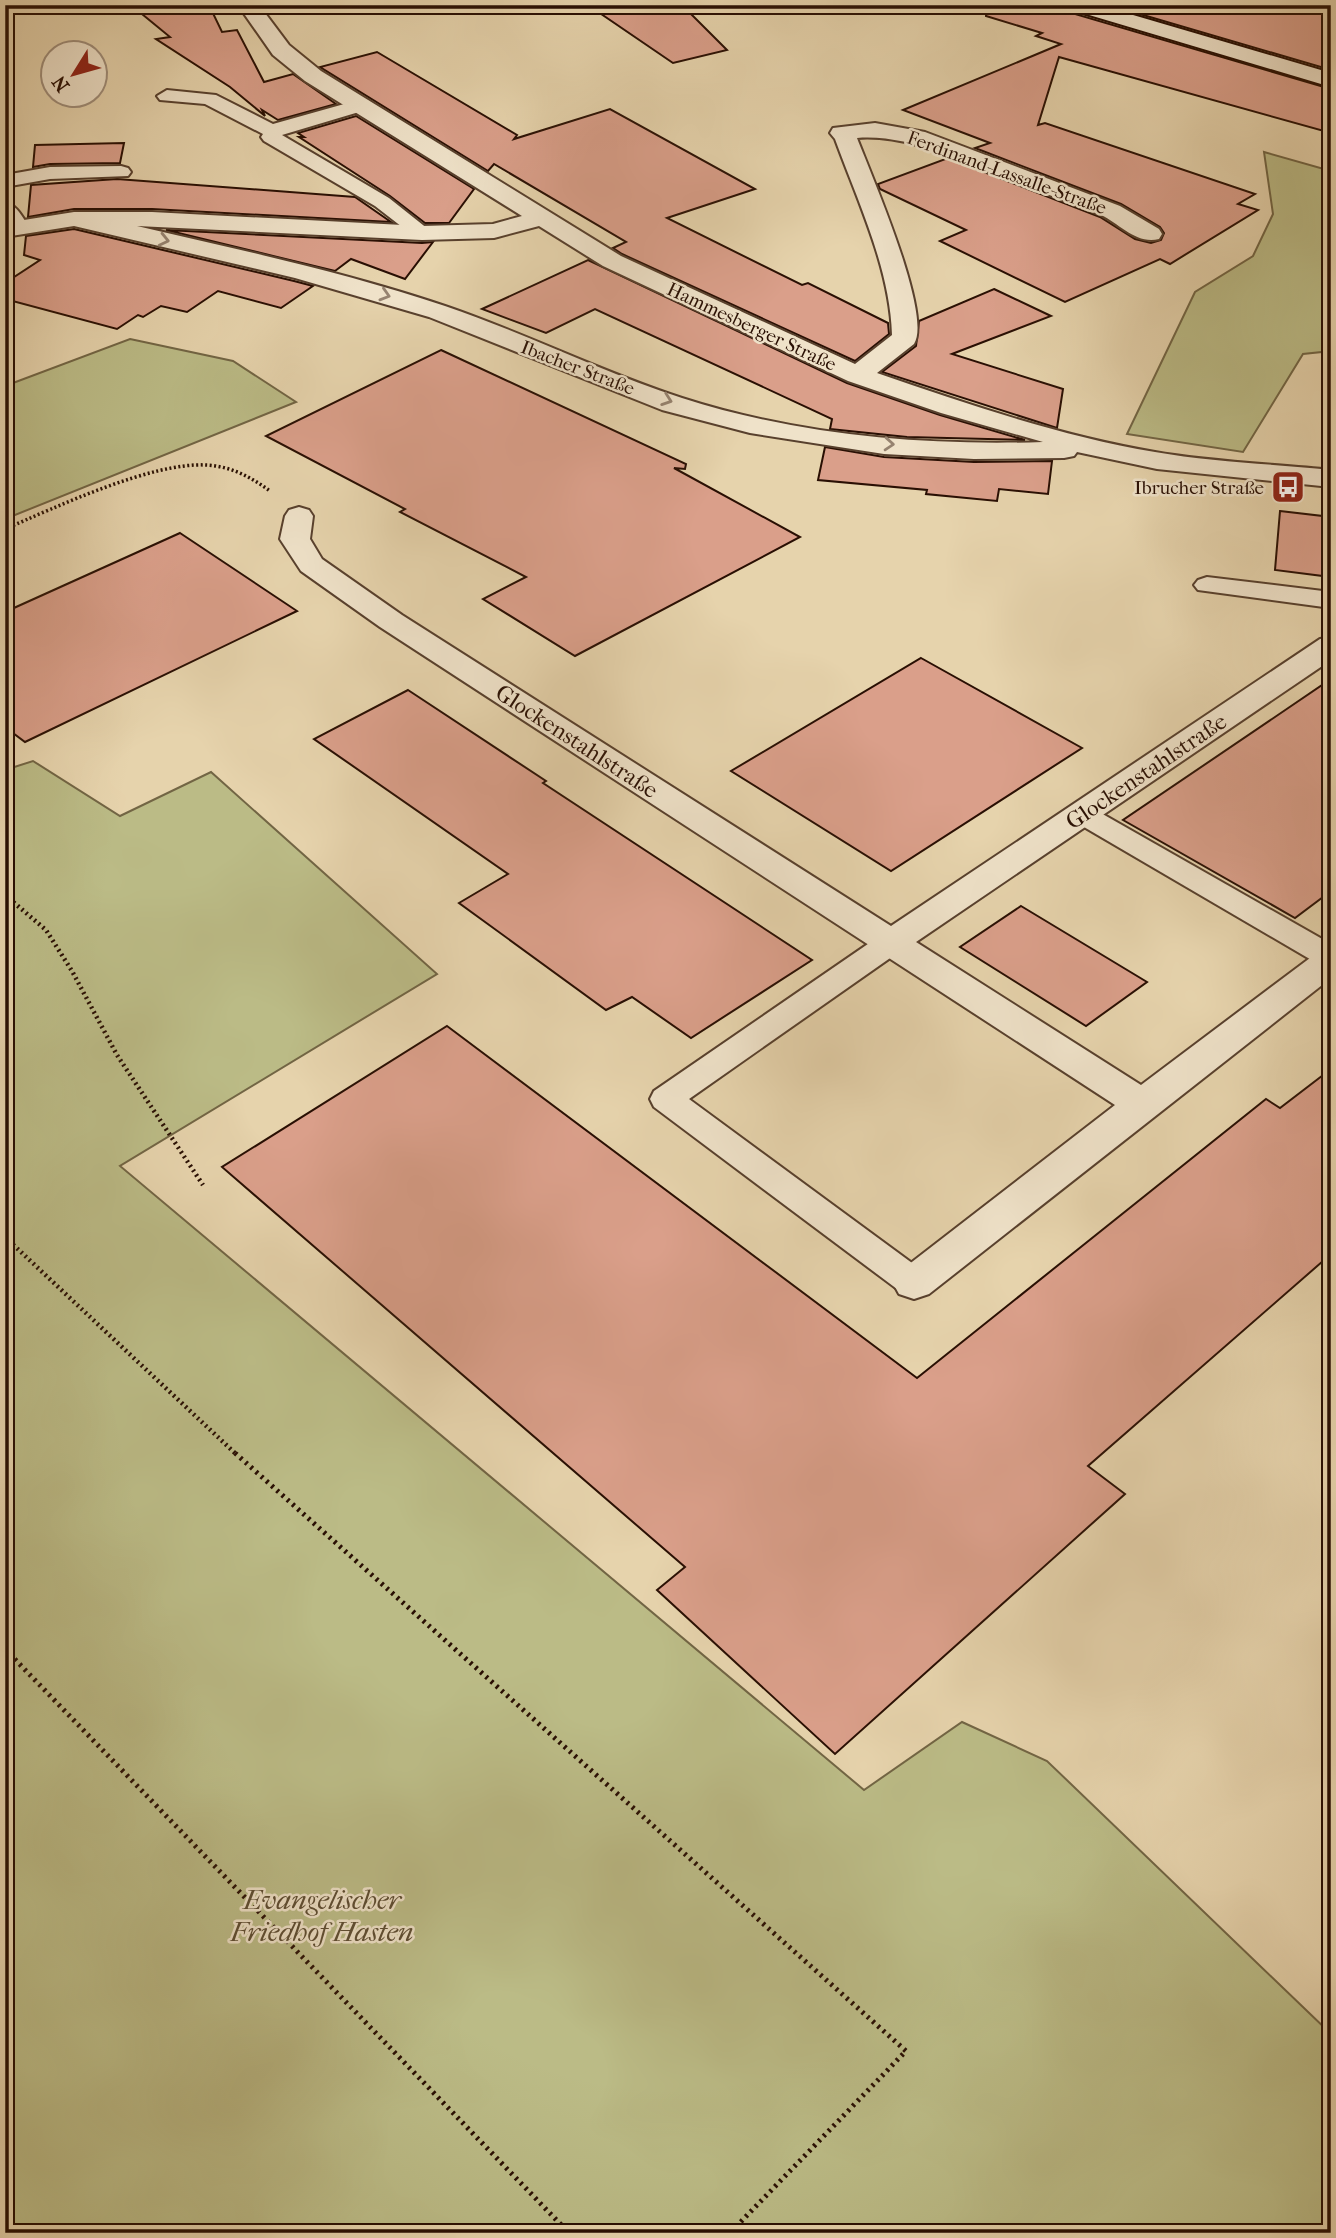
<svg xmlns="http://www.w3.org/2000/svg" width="1336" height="2238" font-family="'IM FELL French Canon',serif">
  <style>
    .green { fill: #bbbb86; stroke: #726544; stroke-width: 2 }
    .building { fill: #da9f8a; stroke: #290f03; stroke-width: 2 }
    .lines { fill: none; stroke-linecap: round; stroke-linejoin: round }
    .service-casing { stroke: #58402d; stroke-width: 4 }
    .minor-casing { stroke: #58402d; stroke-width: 4 }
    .secondary-casing { stroke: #290f03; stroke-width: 4 }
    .path-far2 { stroke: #290f03; stroke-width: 3.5; stroke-dasharray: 2 2.5; stroke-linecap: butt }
    .path-far1 { stroke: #290f03; stroke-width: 4.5; stroke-dasharray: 2 3.5; stroke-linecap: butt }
    .path { stroke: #290f03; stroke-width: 5; stroke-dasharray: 2.5 4.5; stroke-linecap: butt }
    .service { fill: #efe2c9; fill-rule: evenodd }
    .minor { fill: #efe2c9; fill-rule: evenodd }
    .secondary { fill: #efe2c9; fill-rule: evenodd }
    .oneway { stroke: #968370 }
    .labels { text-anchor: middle; stroke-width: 5; stroke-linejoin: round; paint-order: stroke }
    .far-street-label { font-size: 19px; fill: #290f03; stroke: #efe2c9 }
    .far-poi-label { font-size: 19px; fill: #290f03; stroke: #efe2c9; text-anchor: end }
    .street-label { font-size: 23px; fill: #290f03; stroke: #efe2c9 }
    .near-park-label { font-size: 28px; font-style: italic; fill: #5c4b31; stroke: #efe2c9 }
  </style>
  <rect width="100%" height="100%" fill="#e6d3ac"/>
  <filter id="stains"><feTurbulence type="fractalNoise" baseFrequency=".00286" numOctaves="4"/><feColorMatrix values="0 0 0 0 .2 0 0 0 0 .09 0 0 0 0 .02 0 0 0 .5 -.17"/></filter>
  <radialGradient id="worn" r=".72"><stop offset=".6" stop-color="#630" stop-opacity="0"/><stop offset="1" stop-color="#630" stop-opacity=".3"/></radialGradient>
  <g class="green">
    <path d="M1264,152L1331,171V351L1303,354L1243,452L1127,434L1195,292L1253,256L1273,214Z"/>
    <path d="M130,339L233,361L296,402L5,519V386Z"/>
    <path d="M33,761L120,816L211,772L437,974L120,1166L864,1790L962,1722L1047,1761L1331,2034V2233H5V770Z"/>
  </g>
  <g class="building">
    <path d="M131,5H209L222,32L237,30L264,82L293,74L336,104L278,120L262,110L265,116L230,87L156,39L170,37Z"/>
    <path d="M588,5H682L727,50L673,63Z"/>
    <path d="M987,5H1064L1068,12L1331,89V133L1059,57L1038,125L1045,123L1255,194L1238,204L1258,210L1170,264L1160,259L1065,302L940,241L966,230L880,189L878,184L948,158L1100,217L1135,239L1151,243L1161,240L1164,233L1160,227L1121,204L975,148L990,143L903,110L1061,44L1036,36L1042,33L986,16Z"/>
    <path d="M1109,5H1331V70Z"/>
    <path d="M377,52L517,135L514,139L610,109L755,189L667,218L802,285L808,283L888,323L889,334L855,361L622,254L613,248L626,242L494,164L488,171L320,67Z"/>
    <path d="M356,116L474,189L449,223H425L390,196L299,137H304L298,133Z"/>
    <path d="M124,143L120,163L50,164L33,167L35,145Z"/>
    <path d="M117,179L355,197L391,222L152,209H74L28,217L31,185Z"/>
    <path d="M74,229L294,281L313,286L281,308L218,291L187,312L161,306L143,317L138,315L117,329L5,299V283L40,260L24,255L26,236Z"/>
    <path d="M166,230L422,243L433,242L405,279L351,259L335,271Z"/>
    <path d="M588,260L847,383L940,415L1025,440L907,437L830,429L832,419L595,309L546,333L482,309Z"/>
    <path d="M994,289L1051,316L952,354L1063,389L1057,428L882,372L916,346L919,321Z"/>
    <path d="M441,350L686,464L685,469L674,468L800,537L575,656L483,599L526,577L400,512L405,509L266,436Z"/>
    <path d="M825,447L884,457L974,462L1052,461L1048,494L999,489L997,501L926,494L927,490L818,480Z"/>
    <path d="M1280,511L1331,517V577L1275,570Z"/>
    <path d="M180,533L297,611L25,742L5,727V612Z"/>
    <path d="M921,658L1082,748L891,871L731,771Z"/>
    <path d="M1331,679V891L1295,918L1123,820Z"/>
    <path d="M408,690L546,781L543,783L812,960L691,1038L632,997L606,1010L459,903L508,874L314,739Z"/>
    <path d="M1021,906L1147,982L1086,1026L960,947Z"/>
    <path d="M447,1026L917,1378L1266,1099L1280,1108L1331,1069V1254L1088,1466L1125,1494L835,1754L657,1590L685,1567L222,1167Z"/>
  </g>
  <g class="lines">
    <defs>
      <g id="service">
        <path d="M167,90L216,95L273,124L362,99L369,101L372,105L369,109L282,135L389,198L433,233L429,237H415L375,206L264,141L261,137L263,134L205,104L160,100L157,96Z"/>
        <path d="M121,166L128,168L131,172L128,176L50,179L5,187V175L50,167Z"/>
        <path d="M5,202C17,205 23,218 29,227L26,231H12L5,223Z"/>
        <path d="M1207,577L1331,592V608L1198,590L1194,585L1198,580Z"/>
        <path d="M1082,805L1092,808L1331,944V968L1320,965L1072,820L1067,814L1072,808Z"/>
        <path d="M892,932L903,935L907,942L903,949L689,1099L927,1274L932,1283L927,1292L914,1296L901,1292L654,1107L650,1099L654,1091L881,935Z"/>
      </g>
      <g id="minor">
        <path d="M238,5H259L289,45L321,71L621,256L855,364L892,335C890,268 858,202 835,139L830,133L833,128L875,123L925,132L1120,206L1159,229L1162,234L1159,239C1137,245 1120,224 1101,215C1070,202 1038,191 1006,179C959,161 909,134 857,138C870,172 933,316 914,344L877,373C967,404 1060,436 1155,452C1212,462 1273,464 1331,470V487L1157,469L1077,452L1074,456L1064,458L974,459L884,454L750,433L662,410L429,317L295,278L74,226L5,237V223L74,212H152L422,226L493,224L522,216L305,81L273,55ZM137,226L422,240L494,238L539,226L603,266L848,381L941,413L1043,442C923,446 797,435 682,398C601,372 525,333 445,306C344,272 240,250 137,226Z"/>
        <path d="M299,507L309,510L313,516L310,539L322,559L402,615L891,926L1320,639L1331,637V660L916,942L1141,1085L1318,952L1331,948V978L929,1294L914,1299L899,1294L893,1283L899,1272L1115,1105L380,627L301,571L280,539L285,516L289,510Z"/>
      </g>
      <path id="secondary" d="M1066,5H1099L1331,73V87L1069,9Z"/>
    </defs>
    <use href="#service" class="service-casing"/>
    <use href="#minor" class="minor-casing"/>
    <use href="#secondary" class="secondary-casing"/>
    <path class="path-far2" d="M5,529C56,507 152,462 206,465C230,466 251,477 270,491"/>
    <g class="path-far1">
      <path d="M5,895L46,930L72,971L117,1055L203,1185"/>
      <path d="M5,1237L237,1455"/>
    </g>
    <g class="path">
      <path d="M235,1453L906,2051L730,2233"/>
      <path d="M5,1649L569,2233"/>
    </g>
    <use href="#service" class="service"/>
    <use href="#minor" class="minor"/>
    <use href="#secondary" class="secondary"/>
  </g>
  <defs><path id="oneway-chevron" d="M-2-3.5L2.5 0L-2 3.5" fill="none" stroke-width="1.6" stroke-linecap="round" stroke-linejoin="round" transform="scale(1.75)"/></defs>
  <g class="oneway">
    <use href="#oneway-chevron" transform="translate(164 240) rotate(13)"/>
    <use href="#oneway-chevron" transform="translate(385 295) rotate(17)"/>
    <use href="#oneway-chevron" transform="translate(667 400) rotate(19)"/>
    <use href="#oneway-chevron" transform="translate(889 444) rotate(4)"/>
  </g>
  <defs>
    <symbol id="bus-square" viewBox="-11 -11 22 22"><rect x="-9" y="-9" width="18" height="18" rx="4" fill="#8f2418" stroke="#efe2c9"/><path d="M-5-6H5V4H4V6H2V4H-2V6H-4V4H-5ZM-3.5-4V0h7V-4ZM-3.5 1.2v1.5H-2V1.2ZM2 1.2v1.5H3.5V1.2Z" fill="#fff"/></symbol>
  </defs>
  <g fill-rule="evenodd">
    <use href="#bus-square" x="1269" y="468" width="38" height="38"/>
  </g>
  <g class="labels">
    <g class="far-street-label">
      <text transform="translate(1007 172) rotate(20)" y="7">Ferdinand-Lassalle-Straße</text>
      <text transform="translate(752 326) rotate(25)" y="7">Hammesberger Straße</text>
      <text transform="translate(578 367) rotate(21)" y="7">Ibacher Straße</text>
    </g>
    <g class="far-poi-label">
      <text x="1264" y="494">Ibrucher Straße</text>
    </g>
    <g class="street-label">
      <text transform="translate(577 741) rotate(33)" y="8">Glockenstahlstraße</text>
      <text transform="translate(1146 771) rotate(-34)" y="8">Glockenstahlstraße</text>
    </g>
    <g class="near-park-label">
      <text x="322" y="1909">Evangelischer<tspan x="322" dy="32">Friedhof Hasten</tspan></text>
    </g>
  </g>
  <rect width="1336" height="2238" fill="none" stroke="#e6d3ac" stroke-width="28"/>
  <rect x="7" y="7" width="1322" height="2224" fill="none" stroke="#290f03" stroke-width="3.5"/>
  <rect x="14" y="14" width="1308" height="2210" fill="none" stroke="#290f03" stroke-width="2"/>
  <g transform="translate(74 74) rotate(233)"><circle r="33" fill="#efe2c9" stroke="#a08e7a" stroke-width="2"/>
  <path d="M0-5L12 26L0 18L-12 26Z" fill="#8f2418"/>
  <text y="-10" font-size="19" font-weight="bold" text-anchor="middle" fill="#290f03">N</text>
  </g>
  <rect width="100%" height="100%" filter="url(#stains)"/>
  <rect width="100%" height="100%" fill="url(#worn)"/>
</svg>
